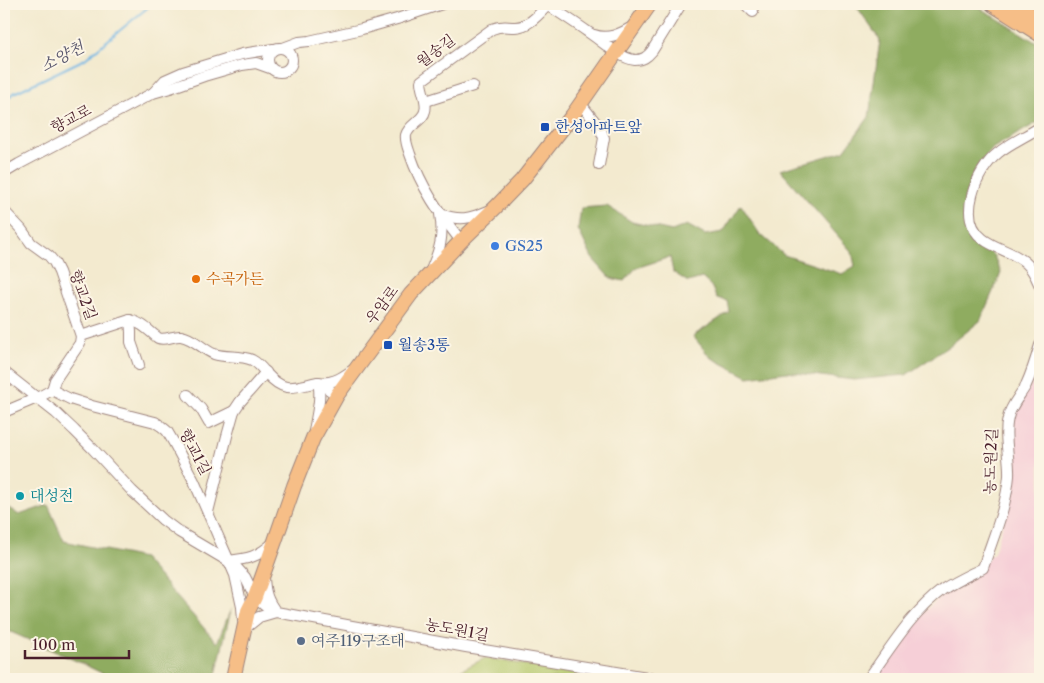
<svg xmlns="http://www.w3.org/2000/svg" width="1044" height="683" font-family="'Libre Caslon Text','Noto Serif KR',serif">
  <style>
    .built { fill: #f6cfd7 }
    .green { fill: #b4c86c; stroke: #7f744c }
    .forest { fill: #8fac60; stroke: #6c6646 }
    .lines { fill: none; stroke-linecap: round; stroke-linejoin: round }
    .stream { stroke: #6db5e5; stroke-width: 2 }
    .minor-casing { stroke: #9e847d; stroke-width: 12 }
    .major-casing { stroke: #9e847d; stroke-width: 16 }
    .highway-casing { stroke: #9e847d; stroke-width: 17 }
    .minor { stroke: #fff; stroke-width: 10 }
    .major { stroke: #f6be87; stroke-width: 14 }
    .highway { stroke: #f6be87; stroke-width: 15 }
    .transit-dot { fill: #1a4fb4; stroke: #fcf5e5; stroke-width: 2 }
    .shop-dot { fill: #3f7fe0; stroke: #fcf5e5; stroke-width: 2 }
    .food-dot { fill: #e8710a; stroke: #fcf5e5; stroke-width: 2 }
    .culture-dot { fill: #0f9aa8; stroke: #fcf5e5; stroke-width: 2 }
    .service-dot { fill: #5c6f8a; stroke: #fcf5e5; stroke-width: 2 }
    .labels { text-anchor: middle; stroke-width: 4; stroke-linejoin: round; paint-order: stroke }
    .street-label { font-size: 15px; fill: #4a1f2b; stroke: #fcf5e5 }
    .transit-label { font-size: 15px; fill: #164399; stroke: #fcf5e5; text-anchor: start }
    .shop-label { font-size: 15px; fill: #366cbe; stroke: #fcf5e5; text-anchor: start }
    .food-label { font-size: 15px; fill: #c56008; stroke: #fcf5e5; text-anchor: start }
    .culture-label { font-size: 15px; fill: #0d838f; stroke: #fcf5e5; text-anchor: start }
    .service-label { font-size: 15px; fill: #4e5e75; stroke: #fcf5e5; text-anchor: start }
    .water-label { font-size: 16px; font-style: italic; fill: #56546c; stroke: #fcf5e5 }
  </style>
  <rect width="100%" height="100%" fill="#fcf5e5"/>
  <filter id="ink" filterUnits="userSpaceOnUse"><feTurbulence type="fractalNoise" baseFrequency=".02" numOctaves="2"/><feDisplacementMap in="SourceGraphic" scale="10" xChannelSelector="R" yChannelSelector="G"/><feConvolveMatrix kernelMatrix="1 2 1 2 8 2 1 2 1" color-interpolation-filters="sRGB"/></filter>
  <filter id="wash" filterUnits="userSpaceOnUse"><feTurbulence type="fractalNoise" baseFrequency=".0096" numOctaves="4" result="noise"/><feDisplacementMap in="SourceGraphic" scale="20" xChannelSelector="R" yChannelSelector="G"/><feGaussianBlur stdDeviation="1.12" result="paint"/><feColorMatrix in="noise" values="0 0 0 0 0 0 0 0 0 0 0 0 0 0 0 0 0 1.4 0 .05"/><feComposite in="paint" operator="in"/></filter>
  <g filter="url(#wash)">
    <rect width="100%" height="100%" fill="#f3eacf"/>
    <path class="built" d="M1040,373V679H871L920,616L938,598L965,579L994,553L1010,502L1014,474L1012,424L1015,410L1038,374Z"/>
    <path class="green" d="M485,658L612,679H444Z"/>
    <g class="forest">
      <path d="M855,4H972L992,15L1040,45V121L993,148L974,171L964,208L971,233L994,256L1001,273L980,321L949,346L906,375L854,380L787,372L748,377L710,357L693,336L729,312L727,301L717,298L711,286L702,278L688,282L673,272L670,257L636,268L624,281L610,278L592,258L578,229L581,208L607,206L632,222L672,231L687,225L705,235L723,232L741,205L759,233L784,255L842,274L855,266L852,252L780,170L844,151L869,117L880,40Z"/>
      <path d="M4,505L19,515L48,505L64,541L143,558L217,643L231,609L215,679H114L81,663L4,629Z"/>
    </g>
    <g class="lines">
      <path class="stream" d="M4,104L12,94L85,59L152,4"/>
    </g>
  </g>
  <g filter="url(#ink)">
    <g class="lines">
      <defs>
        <g id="minor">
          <path d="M546,4C560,13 574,22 588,32C602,41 619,58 635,60C643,60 647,57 652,51L681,4"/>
          <path d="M745,4L753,12"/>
          <path d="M594,35C608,40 620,34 632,27"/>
          <circle cx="280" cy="60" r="12"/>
          <path d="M283,48L299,42L309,41L362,29L397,19L442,4"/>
          <path d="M154,92L165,80L183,72L242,54L273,49"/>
          <path d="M426,101L473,86"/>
          <path d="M581,104L600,128L604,138L599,165"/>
          <path d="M1040,127C1027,136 1010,143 998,153C976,170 956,219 983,239C996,249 1014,252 1026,263C1033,269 1036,277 1040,286"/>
          <path d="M4,173L19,164L153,93L170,88L204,76L242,65L256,63L270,68"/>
          <path d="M4,211L21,229L31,243L49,256L54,262L59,272L81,336L130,320C139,322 145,327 152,333C153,334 157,337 158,338C165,341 174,335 181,336C194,338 202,349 214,354C226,358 241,355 252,360C258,363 262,368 266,373C285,394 293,387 318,382L337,395"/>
          <path d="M461,241C440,214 421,187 410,154C408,148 405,141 406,135C409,124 423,121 425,111C428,101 421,91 421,81L492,29C502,25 505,27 515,27C529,27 539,14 548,5"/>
          <path d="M431,270C440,249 444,237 440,214C460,221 469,219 488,211"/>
          <path d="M130,320L131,332V342L139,365"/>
          <path d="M4,372L56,413L74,430L92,448L132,491L163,520L179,532L228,561L237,568L245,577L255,597L265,606L276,612L466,647L659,679"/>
          <path d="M52,390L55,380L80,343L81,336"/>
          <path d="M188,395L201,409L209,423L234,411"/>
          <path d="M4,412L37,398L52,390L70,399L92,406L155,422L161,426L167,431L174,443L194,481L235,575L242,607L243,620"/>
          <path d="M314,432C316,416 322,398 318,382C331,384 340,379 351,371"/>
          <path d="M208,512L227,436L234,411L240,402L266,372"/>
          <path d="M228,561C248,559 258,557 273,543"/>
          <path d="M243,630L259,617L276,612C267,600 265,593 264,578"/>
          <path d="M868,679C890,649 911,613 942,590C955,581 969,575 983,568C993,537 1006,509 1009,476C1010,457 1003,437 1008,418C1010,406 1020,396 1026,385C1032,372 1036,359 1040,345"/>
        </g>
        <path id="major" d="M233,679L248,611L255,597L275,541L294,486L313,438L337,395L411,294L461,241L496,207L522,180L572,116L650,4"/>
        <g id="highway">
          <path d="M993,4L1040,34"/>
          <path d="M1014,4L1040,21"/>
        </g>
      </defs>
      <use href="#minor" class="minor-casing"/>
      <use href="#major" class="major-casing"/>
      <use href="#highway" class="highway-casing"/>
      <use href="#minor" class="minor"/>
      <use href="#major" class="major"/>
      <use href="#highway" class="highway"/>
    </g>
  </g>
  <g class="transit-dot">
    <rect x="540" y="122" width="10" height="10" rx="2.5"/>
    <rect x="383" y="340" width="10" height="10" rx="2.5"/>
  </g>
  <circle class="shop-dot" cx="495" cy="246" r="5"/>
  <circle class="food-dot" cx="196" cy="279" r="5"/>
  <circle class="culture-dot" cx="20" cy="496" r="5"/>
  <circle class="service-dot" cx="301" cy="641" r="5"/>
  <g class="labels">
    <g class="street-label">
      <text transform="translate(436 51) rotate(-37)" y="5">월송길</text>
      <text transform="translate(71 119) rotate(-28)" y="5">향교로</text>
      <text transform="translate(83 295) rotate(70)" y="5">향교2길</text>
      <text transform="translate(382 305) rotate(-53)" y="5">우암로</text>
      <text transform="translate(195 452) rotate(62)" y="5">향교1길</text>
      <text transform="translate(991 461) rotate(-88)" y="5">농도원2길</text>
      <text transform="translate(457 630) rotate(10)" y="5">농도원1길</text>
    </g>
    <g class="transit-label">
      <text x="555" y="132">한성아파트앞</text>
      <text x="398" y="350">월송3통</text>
    </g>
    <g class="shop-label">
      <text x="505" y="251">GS25</text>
    </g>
    <g class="food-label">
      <text x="206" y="284">수곡가든</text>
    </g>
    <g class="culture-label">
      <text x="30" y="501">대성전</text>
    </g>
    <g class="service-label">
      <text x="311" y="646">여주119구조대</text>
    </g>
    <g class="water-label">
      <text transform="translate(62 56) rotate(-28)" y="6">소양천</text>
    </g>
  </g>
  <rect width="1044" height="683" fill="none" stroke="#fcf5e5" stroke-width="20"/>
  <path d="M25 650v8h104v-8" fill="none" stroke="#4a1f2b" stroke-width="2.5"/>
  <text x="32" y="650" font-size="15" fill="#4a1f2b" stroke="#fcf5e5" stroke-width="4" paint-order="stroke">100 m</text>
</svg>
